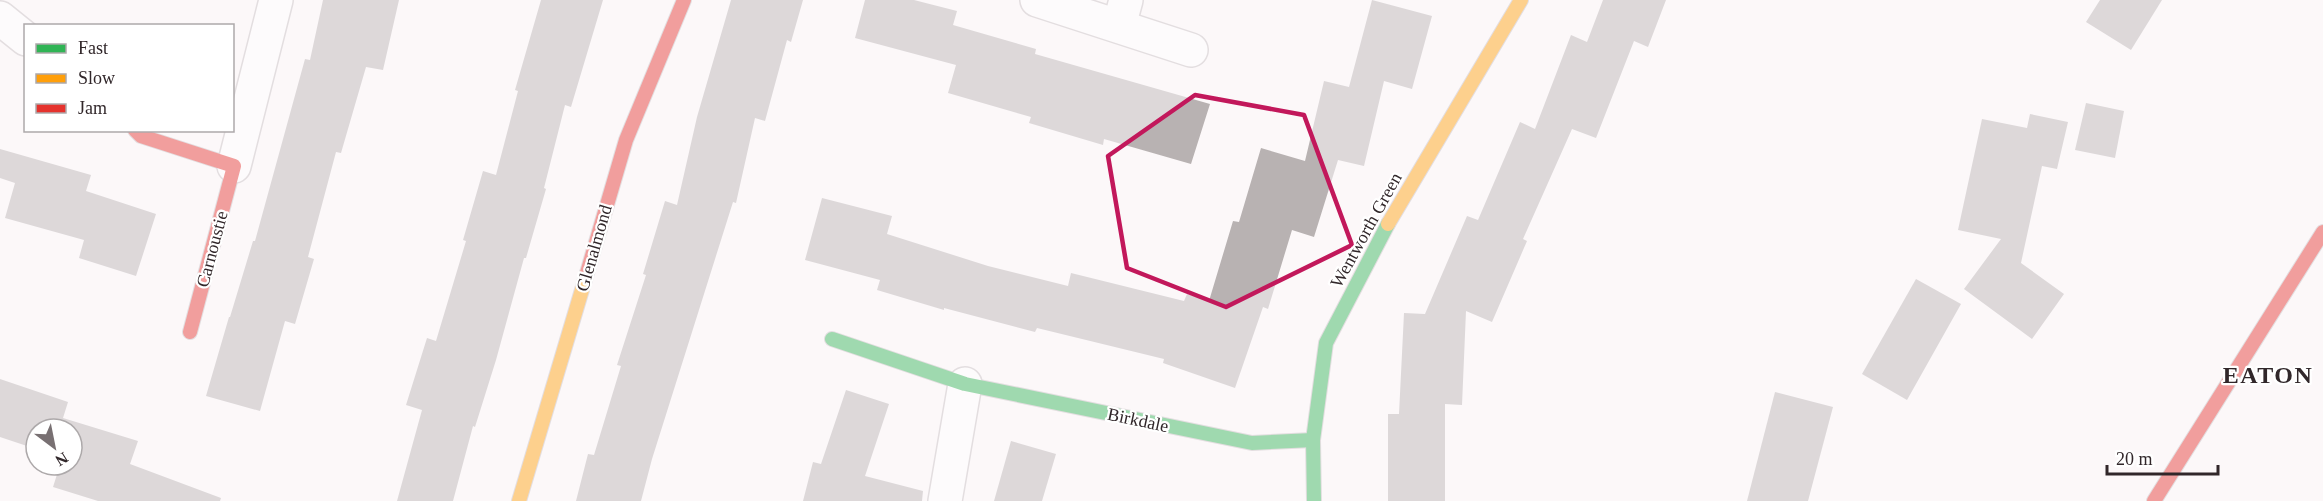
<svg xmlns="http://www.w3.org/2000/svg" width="2323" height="501" font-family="'Times New Roman',serif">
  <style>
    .building { fill: #b8b2b2 }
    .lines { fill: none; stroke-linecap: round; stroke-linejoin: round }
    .street-casing { stroke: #c6bfc1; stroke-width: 36 }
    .fast-casing { stroke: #c6bfc1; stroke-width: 16 }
    .slow-casing { stroke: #c6bfc1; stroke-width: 16 }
    .jam-casing { stroke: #c6bfc1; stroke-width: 16 }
    .street { stroke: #fffefe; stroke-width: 33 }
    .fast { stroke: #30b455; stroke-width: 14 }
    .slow { stroke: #ff9f0a; stroke-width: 14 }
    .jam { stroke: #e5322d; stroke-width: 14 }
    .marked { fill: none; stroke: #c2185b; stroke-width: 4.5; stroke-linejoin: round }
    .labels { text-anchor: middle; stroke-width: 4.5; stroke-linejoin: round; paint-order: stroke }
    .street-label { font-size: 18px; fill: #31272a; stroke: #fff }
    .district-label { font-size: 24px; font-weight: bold; letter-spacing: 1.5px; fill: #31272a; stroke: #fff }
  </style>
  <rect width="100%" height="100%" fill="#fcf8f9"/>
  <g class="building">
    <path d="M323,0H399L383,70L366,67L341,153L336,152L308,257L314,259L295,324L285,321L260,411L206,396L229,317H230L253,241H255L305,59L310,60Z"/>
    <path d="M541,0H603L571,107L565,105L544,188L546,189L526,258H524L496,360L475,427L473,426L453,501H397L422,410L406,405L427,338L436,341L466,241L463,240L483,171L496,175L518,91L515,90Z"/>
    <path d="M731,0H803L791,42L787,40L765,121L755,118L736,203L733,202L652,459L641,501H576L588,454L594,455L621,366L617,365L646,275L643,274L665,201L677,205L697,117Z"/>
    <path d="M865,0H914L957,11L953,25L1036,49L1035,54L1210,104L1191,164L1104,139L1103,145L1029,123L1031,117L948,93L956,65L855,38Z"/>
    <path d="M1372,0L1432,16L1412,89L1384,81L1364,166L1338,160L1314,237L1292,230L1268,309L1263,307L1235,388L1163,363L1164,359L1037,328L1035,332L944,308V310L877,290L880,280L805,260L822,198L892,216L887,234L988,266L1068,286L1071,273L1184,301L1187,294L1209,301L1233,221L1239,222L1261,148L1305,161L1324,81L1349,87Z"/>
    <path d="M1603,0H1666L1648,47L1634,41L1596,138L1572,129L1523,239L1527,241L1492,322L1466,311L1462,405L1445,404V501H1388V414H1399L1404,313L1425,314L1467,216L1478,220L1520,122L1535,129L1571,35L1587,42Z"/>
    <path d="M2100,0H2162L2131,50L2086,22Z"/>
    <path d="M2086,103L2124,111L2115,158L2075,150Z"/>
    <path d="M2030,114L2068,122L2057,169L2042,166L2021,263L2064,294L2032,339L1964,289L2001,239L1958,230L1982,119L2027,128Z"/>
    <path d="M0,149L91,175L86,191L156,214L136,276L79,258L84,240L5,218L15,183L0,178Z"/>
    <path d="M1916,279L1961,304L1907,400L1862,374Z"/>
    <path d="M0,379L68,402L63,418L138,441L130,464L221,498L220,501H98L53,487L60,465H72V429H36V449L0,437Z"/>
    <path d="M846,390L889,404L865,476L923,491L922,501H803L813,462L821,464Z"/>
    <path d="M1775,392L1833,407L1808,501H1747Z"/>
    <path d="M1011,441L1056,454L1042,501H994Z"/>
  </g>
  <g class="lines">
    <defs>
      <g id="street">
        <path d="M1037,0L1191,50"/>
        <path d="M0,18L26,39"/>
        <path d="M1119,26L1126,0"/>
        <path d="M234,166L276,0"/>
        <path d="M945,501L965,384"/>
      </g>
      <g id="fast">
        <path d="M832,339L965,384L1252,443L1313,440"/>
        <path d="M1314,501L1313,440L1326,343L1388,224"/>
      </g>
      <g id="slow">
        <path d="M1388,224L1521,0"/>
        <path d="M519,501L587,273"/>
      </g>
      <g id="jam">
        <path d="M135,130L141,136L234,166L190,332"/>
        <path d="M587,273L626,140L684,0"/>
        <path d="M2154,501L2323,232"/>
      </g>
    </defs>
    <use href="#street" class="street-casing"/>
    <use href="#fast" class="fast-casing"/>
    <use href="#slow" class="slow-casing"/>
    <use href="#jam" class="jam-casing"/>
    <use href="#street" class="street"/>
    <use href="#fast" class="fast"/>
    <use href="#slow" class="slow"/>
    <use href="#jam" class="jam"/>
  </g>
  <path d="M0 0H2323V501H0ZM1195,95L1304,115L1352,245L1226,307L1127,268L1108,156Z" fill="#fcf8f9" fill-opacity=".55" fill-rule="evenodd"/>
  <path class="marked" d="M1195,95L1304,115L1352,245L1226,307L1127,268L1108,156Z"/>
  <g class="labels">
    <g class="street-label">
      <text transform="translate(1366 230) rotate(-61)" y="6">Wentworth Green</text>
      <text transform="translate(594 248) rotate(-74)" y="6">Glenalmond</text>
      <text transform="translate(212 249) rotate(-75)" y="6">Carnoustie</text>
      <text transform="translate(1138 420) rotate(12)" y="6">Birkdale</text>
    </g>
    <g class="district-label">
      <text x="2268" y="383">EATON</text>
    </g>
  </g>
  <rect x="24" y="24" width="210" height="108" fill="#ffffff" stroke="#ada9aa" stroke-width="1.5"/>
  <rect x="36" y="44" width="30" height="9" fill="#30b455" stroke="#ada9aa" stroke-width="1.5"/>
  <text x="78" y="54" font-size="18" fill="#31272a">Fast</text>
  <rect x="36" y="74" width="30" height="9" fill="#ff9f0a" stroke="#ada9aa" stroke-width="1.5"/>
  <text x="78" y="84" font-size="18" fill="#31272a">Slow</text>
  <rect x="36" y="104" width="30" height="9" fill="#e5322d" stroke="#ada9aa" stroke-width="1.5"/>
  <text x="78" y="114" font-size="18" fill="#31272a">Jam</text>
  <g transform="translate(54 447) rotate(148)"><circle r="28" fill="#ffffff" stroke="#ada9aa" stroke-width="1.5"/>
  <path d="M0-4.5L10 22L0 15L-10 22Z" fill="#787072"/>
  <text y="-9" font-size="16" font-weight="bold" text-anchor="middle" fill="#31272a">N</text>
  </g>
  <path d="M2107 465v9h111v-9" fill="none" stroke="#31272a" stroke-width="3"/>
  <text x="2116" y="465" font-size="18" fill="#31272a" stroke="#ffffff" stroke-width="4.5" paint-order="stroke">20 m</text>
</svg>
